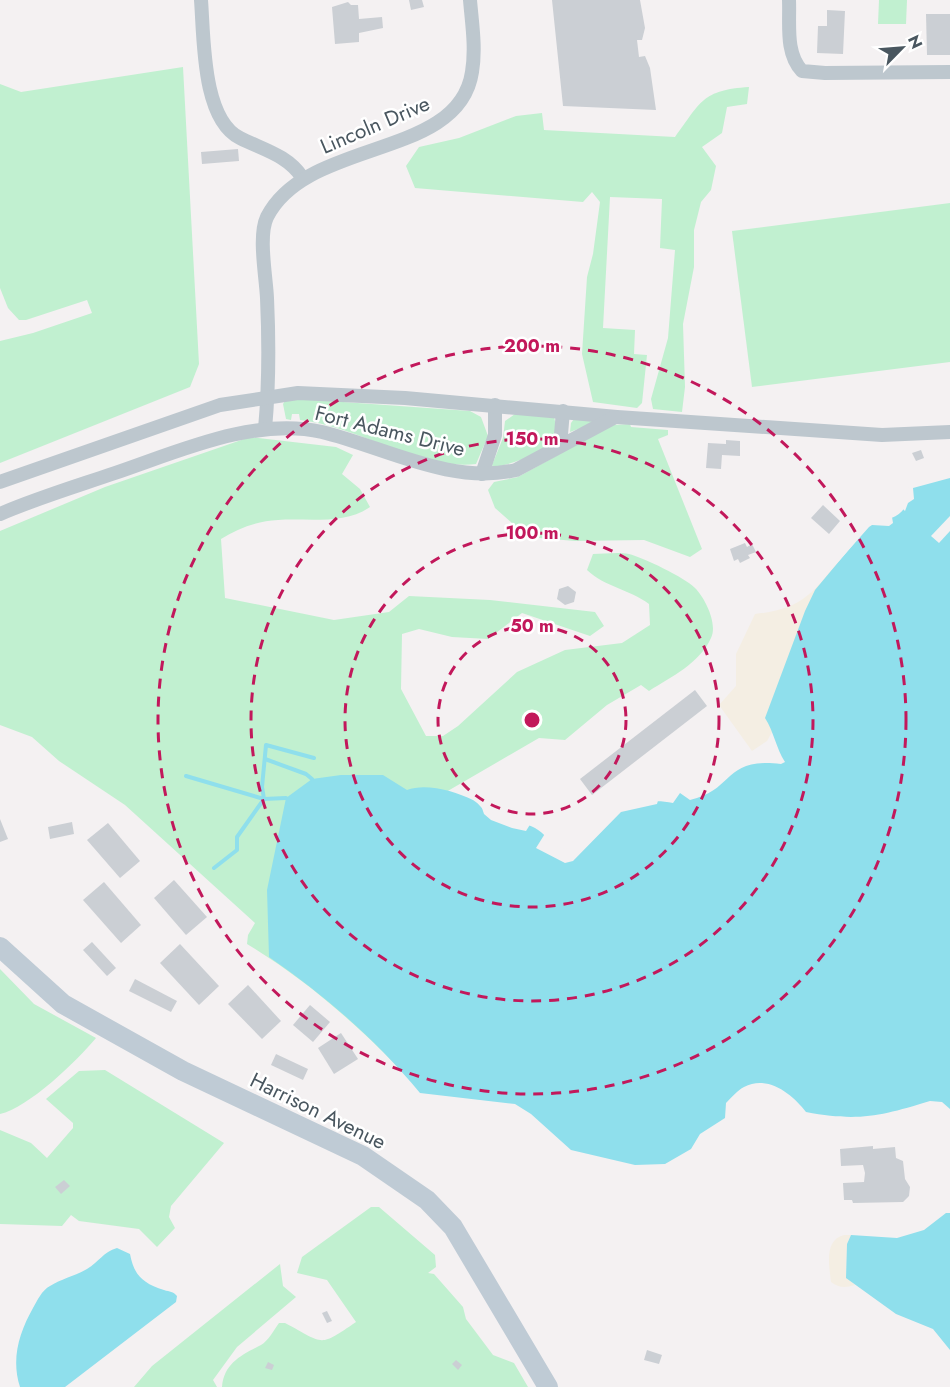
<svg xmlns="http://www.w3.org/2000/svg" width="950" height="1387" font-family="Jost,sans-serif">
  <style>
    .green { fill: #c1f0d0 }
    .sand { fill: #f4eee3 }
    .water { fill: #8fdfec }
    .pier { fill: #f4f1f2 }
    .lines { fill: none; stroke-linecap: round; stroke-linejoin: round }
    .stream { stroke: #8fdfec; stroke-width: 4 }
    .building { fill: #cbcfd4 }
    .street { stroke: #bdc7ce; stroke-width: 14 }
    .secondary { stroke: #bfcbd5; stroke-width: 20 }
    .ring { fill: none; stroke: #c2185b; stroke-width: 3; stroke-dasharray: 10 8 }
    .labels { text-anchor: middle; stroke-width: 5; stroke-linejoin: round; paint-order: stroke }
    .street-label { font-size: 21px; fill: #49565f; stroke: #fff }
    .centre { fill: #c2185b; stroke: #fff; stroke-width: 3 }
    .ring-label { font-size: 18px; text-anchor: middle; font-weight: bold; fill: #c2185b; stroke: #fff; stroke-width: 5; stroke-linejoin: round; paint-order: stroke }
  </style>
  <rect width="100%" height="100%" fill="#f4f1f2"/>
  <g class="green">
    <path d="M879,0H907L906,24H878Z"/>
    <path d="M183,67L199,364L190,387L0,463V341L33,333L92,313L87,300L26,320H19L8,308L0,288V84L21,92Z"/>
    <path d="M749,87L747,104L727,107L722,133L702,147L716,166L711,190L701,202L694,230V267L683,324L685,387L682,412L653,409L651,399L668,338L675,250L660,248L662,199L610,197L603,328L635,330L634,354L647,355L642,403L637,408L593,402L582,354L587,277L593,254L600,202L592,192L583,202L415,188L406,166L419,147L459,138L516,116L542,113L544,130L675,137C701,102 702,90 749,87Z"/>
    <path d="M950,203V362L752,387L732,231Z"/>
    <path d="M287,398L470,411L481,417L488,436L476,464C422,471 357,426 300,420L299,414H292L291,420L286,419L283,404Z"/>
    <path d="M515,414L554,417C556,423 557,435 553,440C544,453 508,466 493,467L492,465L503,438L505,421Z"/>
    <path d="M574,419L597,421V422L570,432L571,423Z"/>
    <path d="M630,424L631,427L668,430V435L658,439L702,549L690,557L644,540L575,541L528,537L495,508L488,490L494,482L518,477L612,425Z"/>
    <path d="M250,437L336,447L353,455L342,474L360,489L370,507C345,525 308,518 278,520C258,521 238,528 221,539L225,598L334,620L389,612L409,596L490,600L595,612L604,626L590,636L522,613L488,639L452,637L419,629L402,634L401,689L426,736H443L458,726L517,672L565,650L622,643L650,625L649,604C629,589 605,587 587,570L593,554C604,554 618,552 629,554C642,557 686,578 695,588C705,598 718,624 711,638C700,663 671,677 649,691L641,685L607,705L565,740L539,738L446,792L397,1066C351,1019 303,978 247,944L248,935L255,923L125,805L59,761L32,737L0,725V531L105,487Z"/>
    <path d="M0,969L34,1004L96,1038C77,1061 28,1108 0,1114Z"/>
    <path d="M105,1070L224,1143L171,1206L169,1217L175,1228L157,1247L139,1229L79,1221L71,1215L62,1226L0,1224V1130L31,1143L47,1158L73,1128V1123L46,1099L79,1071Z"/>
    <path d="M371,1207H379L435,1255L436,1267L428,1273L434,1274L463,1307L466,1319L493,1355L514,1363L528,1387H222C224,1363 242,1355 261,1345C268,1341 274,1330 279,1323H285C325,1344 318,1348 356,1322L327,1280L297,1273L302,1257Z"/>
    <path d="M280,1264L283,1286L296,1297L237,1347L213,1380L217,1387H134L152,1366Z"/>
  </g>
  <g class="sand">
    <path d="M840,559L772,732L767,741L752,751L719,705L736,686V654L755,614C802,609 812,594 840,559Z"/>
    <path d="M844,1235H851L847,1244L846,1277L855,1285C845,1288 839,1288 831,1282C829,1265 824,1240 844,1235Z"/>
  </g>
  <g class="water">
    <path d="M950,474V1109L942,1102L930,1101C881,1116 858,1122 806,1112C793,1095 768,1074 744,1087C738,1090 731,1098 726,1103L725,1118L700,1134L691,1149L665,1164L635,1165L571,1150L531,1114L515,1104L420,1093C376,1040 326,996 269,957L267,890L286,798L312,779L341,775H383L407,790C426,783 454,791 473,800C480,804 484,812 490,815C504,822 522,821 535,828C548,835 552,848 567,852C600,824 627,794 673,803L680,793L690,800C735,790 723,757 781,764L785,762C776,748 774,732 765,718L805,611L815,590L871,523C895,519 908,515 910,488L923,480Z"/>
    <path d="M946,1213H950V1350L933,1329L896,1314L846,1278L847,1244L851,1235L897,1238L924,1230Z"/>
    <path d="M117,1248L130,1254C134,1275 142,1283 164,1290C170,1292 173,1291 177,1296L176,1302L65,1387H20C11,1359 19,1333 33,1308C37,1301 42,1290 50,1286C61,1279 75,1276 87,1269C99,1262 103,1252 117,1248Z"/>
  </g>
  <g class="pier">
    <path d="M950,471V478L913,488L914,499L908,503L905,511L901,507L900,499L907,495L909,486L922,478Z"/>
    <path d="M950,516V531L939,543L931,536Z"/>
    <path d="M892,517L893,523L889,526L872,525L869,527L809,595L869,521Z"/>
    <path d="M655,797H659L657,804L621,812L573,861L565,863L536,848L546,832L557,846L566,849L578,835L615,808Z"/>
    <path d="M485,806L491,812L531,823L526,831L512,828L491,820L484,814L482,808Z"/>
  </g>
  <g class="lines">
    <g class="stream">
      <path d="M265,759L306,774L312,779"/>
      <path d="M186,776L264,799L286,798"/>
      <path d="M214,868L237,850V837L264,799L262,787L266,745L314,758"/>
    </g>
  </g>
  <g class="building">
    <path d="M409,0H422L424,7L411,10Z"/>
    <path d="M552,0H640L645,28L642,40H637L639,57L645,56L650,68L656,110L563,106Z"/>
    <path d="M348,2L351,5H358L359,19L382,17L383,28L359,33V42L335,44L332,7Z"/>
    <path d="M827,10L845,11L843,54L817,53L818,26H827Z"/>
    <path d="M926,14H950V55H927Z"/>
    <path d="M238,149L239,161L202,164L201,152Z"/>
    <path d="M726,440L740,441V456L722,455L721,469L706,468L708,443L726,444Z"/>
    <path d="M921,450L924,458L916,461L912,453Z"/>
    <path d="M823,505L840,521L829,534L811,518Z"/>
    <path d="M745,543L747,547L752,544L756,552L748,555L750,558L740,563L738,559L734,561L730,549Z"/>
    <path d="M568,586L576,592L574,602L565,605L557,599L559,589Z"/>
    <path d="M695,690L707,706L592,795L580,779Z"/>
    <path d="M0,819L8,839L0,842Z"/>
    <path d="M72,822L74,834L50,839L48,827Z"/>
    <path d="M108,823L140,861L120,878L87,840Z"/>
    <path d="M174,880L207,917L186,935L154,898Z"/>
    <path d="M104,882L141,925L121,943L83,900Z"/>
    <path d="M92,942L116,968L107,976L83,950Z"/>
    <path d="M180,944L219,986L199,1005L160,963Z"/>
    <path d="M135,979L177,1001L171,1012L129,991Z"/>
    <path d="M248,985L281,1021L262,1039L228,1004Z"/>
    <path d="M310,1005L330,1022L313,1042L293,1025Z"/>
    <path d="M341,1033L358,1059L334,1074L318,1048Z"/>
    <path d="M276,1054L308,1069L303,1080L271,1065Z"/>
    <path d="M873,1146V1149L895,1147L896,1158L903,1161L905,1179L910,1187L909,1196L903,1202L853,1203L852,1200H844L843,1183L864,1182L865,1173L863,1165L841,1166L840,1149Z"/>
    <path d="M64,1180L70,1186L61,1194L55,1187Z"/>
    <path d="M327,1311L332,1321L327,1323L322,1313Z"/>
    <path d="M647,1350L662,1355L659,1364L644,1360Z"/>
    <path d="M456,1360L462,1365L458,1370L452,1364Z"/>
    <path d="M268,1362L274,1365L272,1370L265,1368Z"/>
  </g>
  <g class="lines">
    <g class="street">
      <path d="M201,0C204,38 202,119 240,138C264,150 287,155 302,177"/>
      <path d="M789,0C790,24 785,53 802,71L825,73L950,72"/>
      <path d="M265,429C269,386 269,341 267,298C266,276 258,236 267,217C307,138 459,160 472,72C476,48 472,24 470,0"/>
      <path d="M560,446L563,411"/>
      <path d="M482,474L495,435V405"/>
      <path d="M0,482L220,405L298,393L405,398L617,417L882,435L950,432"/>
      <path d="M0,514C37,498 77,486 115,473C180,451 253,417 322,432C384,447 450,485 516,470L615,417"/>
    </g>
    <path class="secondary" d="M0,947L63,1004L183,1071L363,1156L427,1200L453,1227L548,1387"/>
  </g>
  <g class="ring">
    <circle cx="532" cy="720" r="94"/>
    <circle cx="532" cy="720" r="187"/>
    <circle cx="532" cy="720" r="281"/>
    <circle cx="532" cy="720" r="374"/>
  </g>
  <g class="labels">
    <g class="street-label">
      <text transform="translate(375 125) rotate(-23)" y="7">Lincoln Drive</text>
      <text transform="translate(390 431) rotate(14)" y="7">Fort Adams Drive</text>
      <text transform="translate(318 1111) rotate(26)" y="7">Harrison Avenue</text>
    </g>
  </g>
  <circle cx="532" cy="720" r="9" class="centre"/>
  <g class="ring-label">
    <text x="532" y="352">200 m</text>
    <text x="532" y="445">150 m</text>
    <text x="532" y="539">100 m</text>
    <text x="532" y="632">50 m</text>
  </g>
  <g transform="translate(902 48) rotate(65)" stroke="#ffffff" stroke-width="4.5" paint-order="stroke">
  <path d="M0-4.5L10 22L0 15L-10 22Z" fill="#49565f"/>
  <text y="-9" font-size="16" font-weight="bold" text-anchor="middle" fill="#49565f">N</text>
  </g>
</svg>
